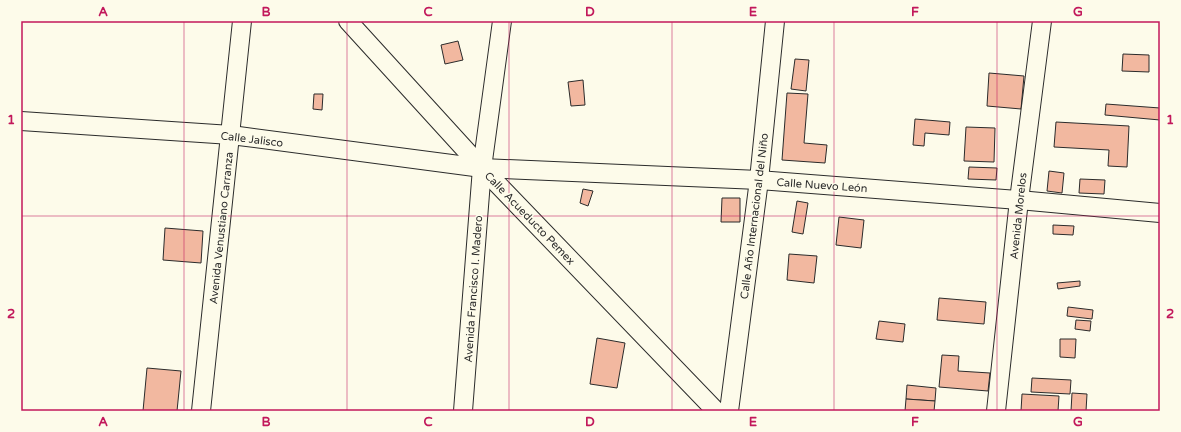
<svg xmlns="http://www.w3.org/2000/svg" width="1181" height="432" font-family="'Varela Round',sans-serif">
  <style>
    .building { fill: #f2b8a0; stroke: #2b2b2b }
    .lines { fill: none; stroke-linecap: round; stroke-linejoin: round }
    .street-casing { stroke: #2b2b2b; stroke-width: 20 }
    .street { stroke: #fdfbea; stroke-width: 18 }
    .grid { fill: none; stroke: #c2185b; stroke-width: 1; stroke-opacity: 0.55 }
    .labels { text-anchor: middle; stroke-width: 3; stroke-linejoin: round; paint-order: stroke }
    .street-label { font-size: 11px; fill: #2b2b2b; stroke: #fdfbea }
    .neatline { fill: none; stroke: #c2185b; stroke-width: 1.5 }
    .grid-label { font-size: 13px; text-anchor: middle; font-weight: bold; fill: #c2185b }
  </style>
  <rect width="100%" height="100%" fill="#fdfbea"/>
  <g class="building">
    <path d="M458,41L463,60L445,64L441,45Z"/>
    <path d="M1123,54L1149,55V72L1122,71Z"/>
    <path d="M795,59L809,60L806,91L791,89Z"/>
    <path d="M989,73L1024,76L1021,109L987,106Z"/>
    <path d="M583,80L585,105L571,106L568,82Z"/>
    <path d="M787,93L808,94L804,143L827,145L825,163L782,160Z"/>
    <path d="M314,94H323L322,110L313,109Z"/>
    <path d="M1106,104L1160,108V120L1105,115Z"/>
    <path d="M915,119L950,122L949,135L925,133L924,146L913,145Z"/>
    <path d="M1056,122L1129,126L1127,167L1108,166L1109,150L1054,147Z"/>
    <path d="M966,127L995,128L994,162L964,161Z"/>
    <path d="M969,167L997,168L996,180L968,179Z"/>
    <path d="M1049,171L1064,173L1062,193L1047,191Z"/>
    <path d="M1080,179L1105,180L1104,194L1079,193Z"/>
    <path d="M583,189L593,191L588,206L580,203Z"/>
    <path d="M722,198H740V222H721Z"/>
    <path d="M797,201L808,203L803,234L792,232Z"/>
    <path d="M839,217L864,220L861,248L836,245Z"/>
    <path d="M1053,225L1074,226L1073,235L1053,234Z"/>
    <path d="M165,228L203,231L201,263L163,260Z"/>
    <path d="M789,254L817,256L814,283L787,280Z"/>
    <path d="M1080,281V286L1058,289L1057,283Z"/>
    <path d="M939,298L986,302L984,324L937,320Z"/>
    <path d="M1068,307L1093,310L1092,319L1067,316Z"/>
    <path d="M1076,320L1091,321L1090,331L1075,329Z"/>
    <path d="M879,321L905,324L903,342L876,339Z"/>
    <path d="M597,338L625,343L617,388L590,384Z"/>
    <path d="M1060,339H1076L1075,358L1060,357Z"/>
    <path d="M942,355L959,356L958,371L990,373L988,391L939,387Z"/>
    <path d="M147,368L181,371L177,411H143Z"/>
    <path d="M1032,378L1071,380L1070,394L1031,392Z"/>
    <path d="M907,385L936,388L935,401L906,399Z"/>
    <path d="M1072,393L1087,394L1086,411H1071Z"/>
    <path d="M1022,394L1059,396L1058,411H1021Z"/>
    <path d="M906,399L935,401L934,411H905Z"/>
  </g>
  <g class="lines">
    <defs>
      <g id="street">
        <path d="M348,21L482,168L716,411"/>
        <path d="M21,121L231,135L482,168L759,180L1019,200L1160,213"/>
        <path d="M201,411L242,21"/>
        <path d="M463,411L482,168L502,21"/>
        <path d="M729,411L759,180L775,21"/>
        <path d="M996,411L1019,200L1042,21"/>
      </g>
    </defs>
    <use href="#street" class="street-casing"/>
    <use href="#street" class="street"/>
  </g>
  <path class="grid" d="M184,21V411M347,21V411M509,21V411M672,21V411M834,21V411M997,21V411M21,216H1160"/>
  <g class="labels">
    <g class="street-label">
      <text transform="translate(252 139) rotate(7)" y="4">Calle Jalisco</text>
      <text transform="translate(822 185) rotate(4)" y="4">Calle Nuevo León</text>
      <text transform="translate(754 216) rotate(-83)" y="4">Calle Año Internacional del Niño</text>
      <text transform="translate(1018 216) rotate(-84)" y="4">Avenida Morelos</text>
      <text transform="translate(530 218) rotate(46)" y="4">Calle Acueducto Pemex</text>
      <text transform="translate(221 228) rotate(-84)" y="4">Avenida Venustiano Carranza</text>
      <text transform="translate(473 289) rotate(-86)" y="4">Avenida Francisco I. Madero</text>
    </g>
  </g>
  <rect width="1181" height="432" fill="none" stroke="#fdfbea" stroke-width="44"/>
  <rect x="22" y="22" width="1137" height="388" class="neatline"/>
  <g class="grid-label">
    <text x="103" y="16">A</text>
    <text x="266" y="16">B</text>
    <text x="428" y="16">C</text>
    <text x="590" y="16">D</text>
    <text x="753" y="16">E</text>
    <text x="915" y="16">F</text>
    <text x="1078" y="16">G</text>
    <text x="11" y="124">1</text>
    <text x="1170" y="124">1</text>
    <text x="11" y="318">2</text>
    <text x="1170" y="318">2</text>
    <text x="103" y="426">A</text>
    <text x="266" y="426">B</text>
    <text x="428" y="426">C</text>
    <text x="590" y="426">D</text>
    <text x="753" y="426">E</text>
    <text x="915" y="426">F</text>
    <text x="1078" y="426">G</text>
  </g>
</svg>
